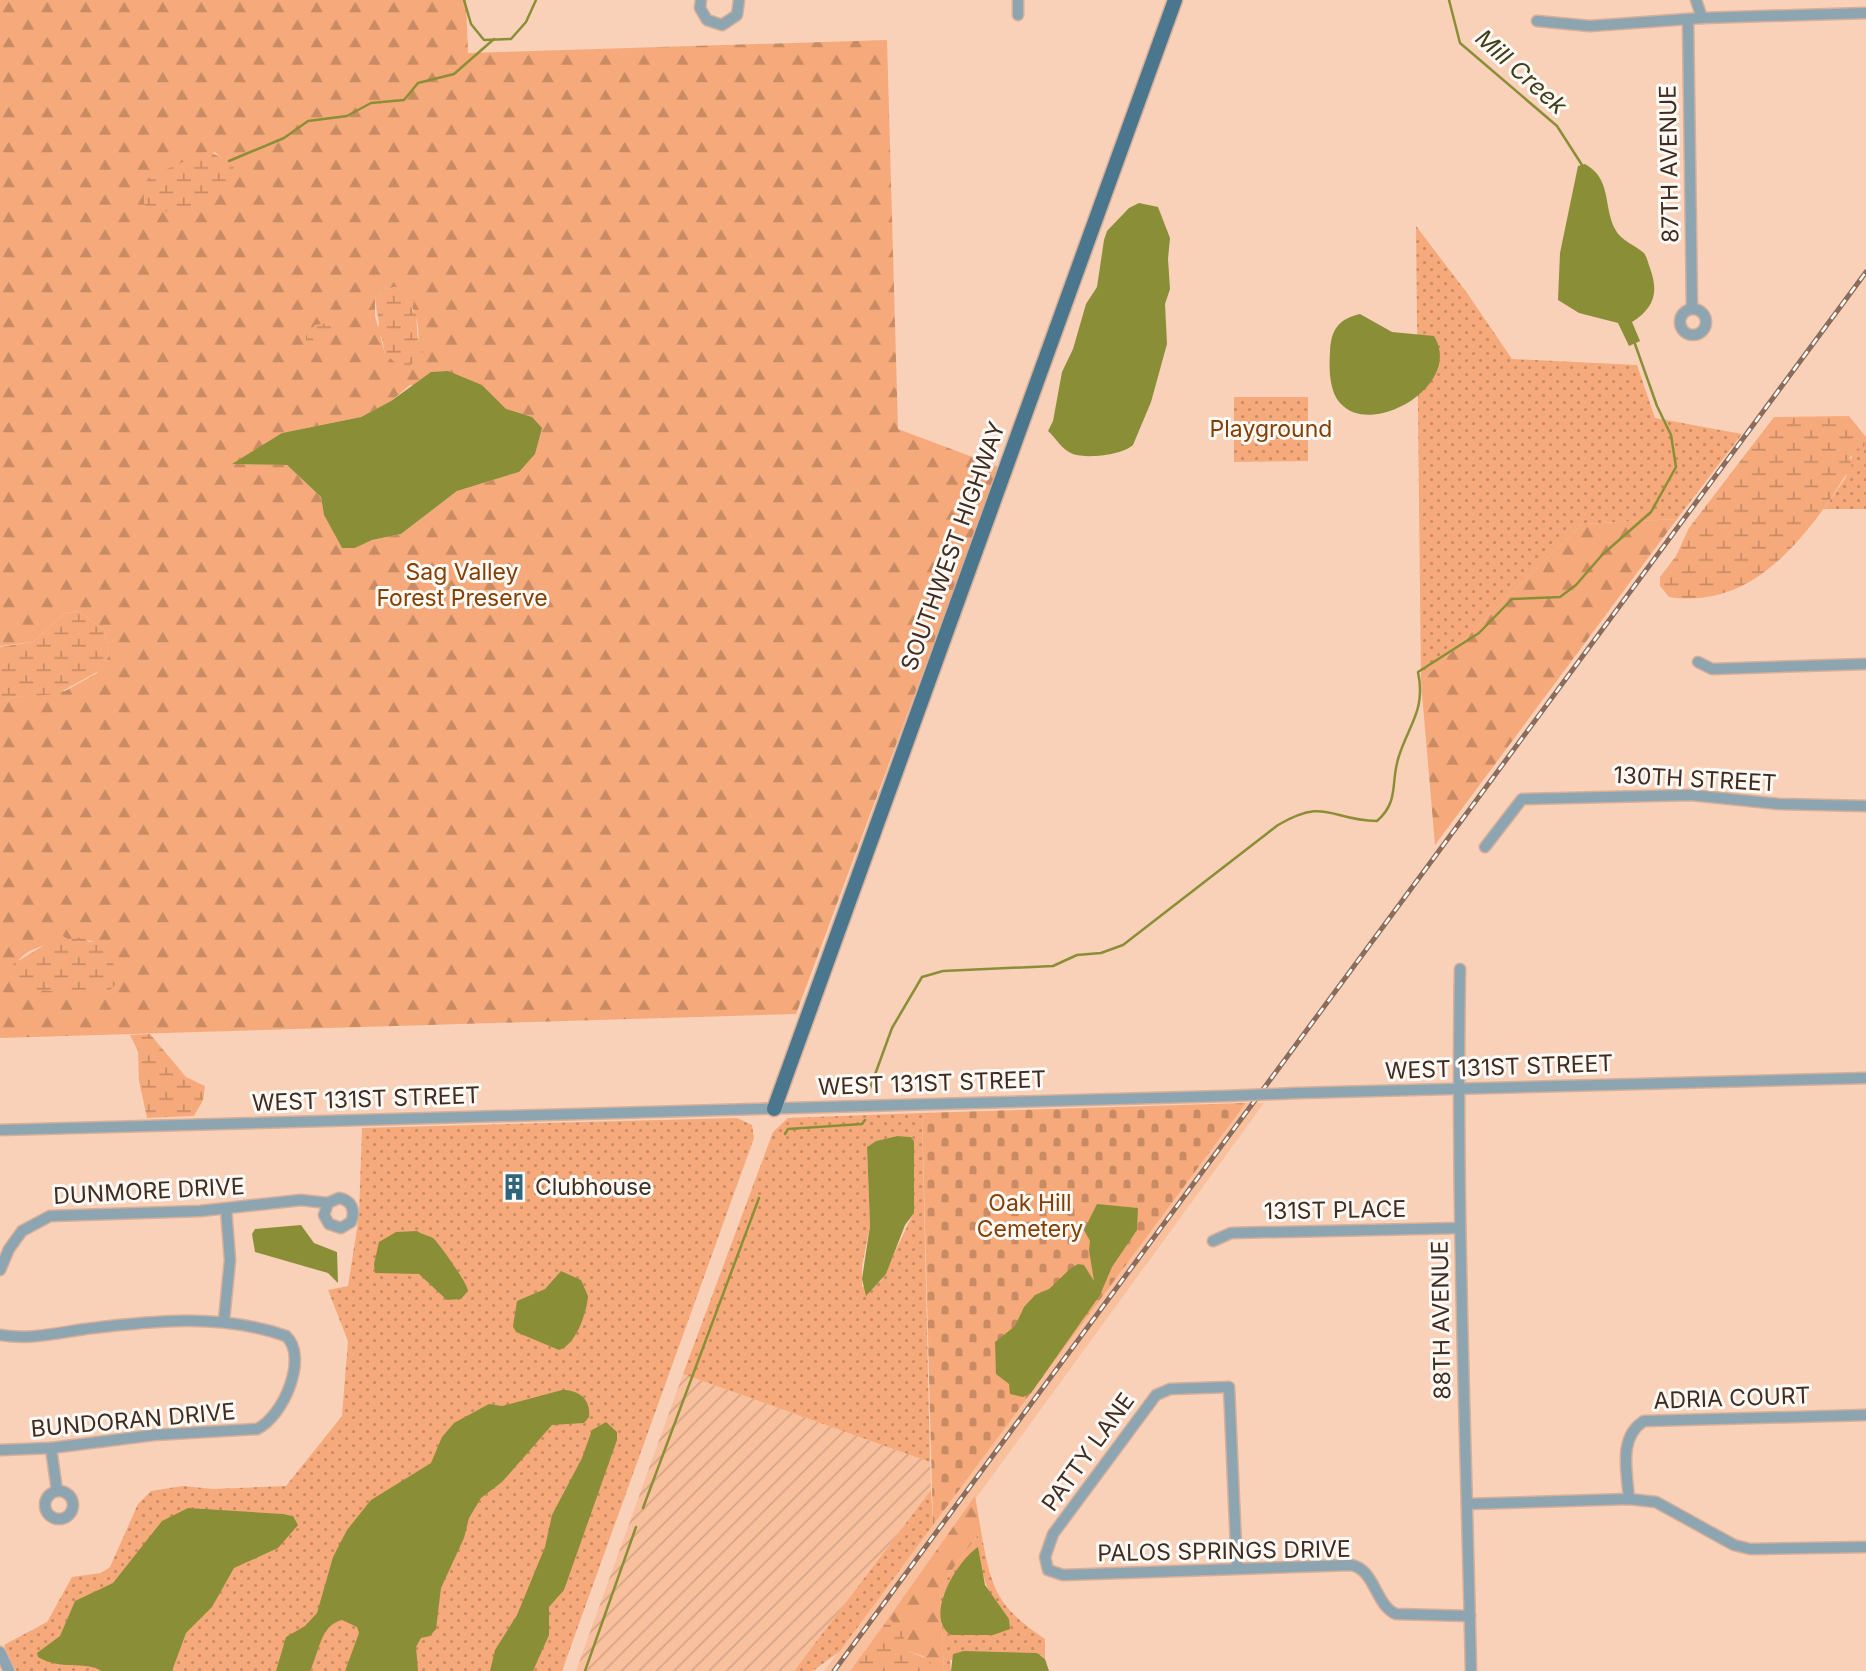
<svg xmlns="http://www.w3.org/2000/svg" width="1866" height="1671" font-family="Inter,sans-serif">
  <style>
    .built { fill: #f9c09d }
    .industrial { fill: url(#industrial-furrows) }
    .green { fill: url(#green-dots); fill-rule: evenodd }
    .forest { fill: url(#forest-firs); fill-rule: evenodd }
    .wetland { fill: url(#wetland-marsh) }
    .cemetery { fill: url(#cemetery-stones) }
    .water { fill: #8a8f37 }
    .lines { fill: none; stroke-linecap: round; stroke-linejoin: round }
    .stream { stroke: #8a8f37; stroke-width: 2.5 }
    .minor-casing { stroke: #d4af9a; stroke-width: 13 }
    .major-casing { stroke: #d4af9a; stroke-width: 17 }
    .minor { stroke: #8da4b1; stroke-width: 10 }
    .major { stroke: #4b778e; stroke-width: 14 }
    .rail-casing { stroke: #896c5c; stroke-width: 5 }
    .rail { stroke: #fffaf6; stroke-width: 2.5; stroke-dasharray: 8; stroke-linecap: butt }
    .minor-bridge-casing { stroke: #d4af9a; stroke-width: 13; stroke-linecap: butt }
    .minor-bridge { stroke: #8da4b1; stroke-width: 10 }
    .labels { text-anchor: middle; stroke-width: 6; stroke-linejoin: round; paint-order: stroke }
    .street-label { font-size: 23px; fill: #402c20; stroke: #fffaf6 }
    .park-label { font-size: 23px; fill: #844004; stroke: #fffaf6 }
    .poi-label { font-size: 23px; fill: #402c20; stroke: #fffaf6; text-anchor: start }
    .water-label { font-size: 24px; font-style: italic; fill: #3d401a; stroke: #fffaf6 }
  </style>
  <defs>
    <pattern id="industrial-furrows" width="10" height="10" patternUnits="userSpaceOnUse" patternTransform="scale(1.75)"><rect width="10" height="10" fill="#f9c09d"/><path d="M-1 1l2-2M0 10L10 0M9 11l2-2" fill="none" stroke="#d6a587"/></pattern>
    <pattern id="green-dots" width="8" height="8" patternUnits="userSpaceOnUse" patternTransform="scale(1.75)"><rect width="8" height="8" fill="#f6aa7b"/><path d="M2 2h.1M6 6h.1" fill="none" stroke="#c98b64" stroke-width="1.8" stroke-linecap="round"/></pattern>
    <pattern id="forest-firs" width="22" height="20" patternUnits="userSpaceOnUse" patternTransform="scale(1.75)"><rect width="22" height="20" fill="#f6aa7b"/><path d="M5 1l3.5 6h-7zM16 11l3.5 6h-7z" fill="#c98b64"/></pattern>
    <pattern id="wetland-marsh" width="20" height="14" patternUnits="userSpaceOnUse" patternTransform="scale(1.75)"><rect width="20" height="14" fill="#f6aa7b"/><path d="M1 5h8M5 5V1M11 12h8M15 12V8" fill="none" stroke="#c98b64"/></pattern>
    <pattern id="cemetery-stones" width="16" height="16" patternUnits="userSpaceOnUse" patternTransform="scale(1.75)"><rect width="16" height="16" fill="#f6aa7b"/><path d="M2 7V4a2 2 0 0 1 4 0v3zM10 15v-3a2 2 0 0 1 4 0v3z" fill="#c98b64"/></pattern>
  </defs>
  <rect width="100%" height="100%" fill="#f9d0b8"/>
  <path class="built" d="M1246,1103H1264L850,1671H824Z"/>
  <path class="industrial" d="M683,1374L930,1462L931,1490L794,1671H576Z"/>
  <g class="green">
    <path d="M1416,226L1467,293L1512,359L1637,365L1655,418L1742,434L1677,519L1582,524L1421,682Z"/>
    <path d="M1234,397H1308V461L1234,462Z"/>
    <path d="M1866,445V509H1824L1846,477L1853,453Z"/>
    <path d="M922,1113L930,1462L683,1374L773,1132L788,1118ZM896,1136L911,1137L914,1141V1212L881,1281L862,1287V1266L870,1226L867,1147L876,1141Z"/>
    <path d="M737,1118L752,1125L754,1138L562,1671H16L4,1645L47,1622L72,1577L101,1573L110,1567L138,1504L151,1491L183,1486L213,1489L286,1486L342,1416L348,1341L328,1290L348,1286L359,1216L362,1128Z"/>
    <path d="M931,1490L933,1525L840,1651L813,1671H794Z"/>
    <path d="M981,1531C991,1588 996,1606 1045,1639V1659L1041,1655L950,1660L951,1671H944L940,1591L951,1571ZM960,1566L981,1569L989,1593L944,1629L943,1596Z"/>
  </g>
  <g class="forest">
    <path d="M0,0H466L468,53L887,40L898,429L999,467L796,1014L0,1038V703L15,697L65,691L97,673L109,656L104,630L78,611L65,613L33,642L0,646ZM215,152L233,170L222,192L186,207L194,159ZM396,287C412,300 421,321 418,343L385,354L375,316V298L385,289ZM410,385H482L506,410L532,417L519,472L457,491L401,534L372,540L355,548H342L324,515L321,497L287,465L233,464L282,433L361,417L391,401ZM68,939L93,941L113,965L15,967C22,948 50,944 68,939Z"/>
    <path d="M1677,519L1435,845L1421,682L1582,524Z"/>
    <path d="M975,1496L981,1531L951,1571L940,1591L944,1671H925L927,1661L923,1656L873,1640Z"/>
  </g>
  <g class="wetland">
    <path d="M210,151L234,166L230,185L205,207H186L181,212L151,211L144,204C143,172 151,176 174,166C186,161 198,155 210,151Z"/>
    <path d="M396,287L414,301L412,310L416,314L418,343L424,354L404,370L385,354L382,338L376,332L379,324L375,298L385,289Z"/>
    <path d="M328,323L337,331L330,342L312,350L306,343V336L315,325Z"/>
    <path d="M1849,416L1866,437V445L1850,457L1852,468C1842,478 1835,494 1825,507C1787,559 1740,608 1669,597L1660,586V577L1676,556L1689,528L1774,417Z"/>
    <path d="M78,611L104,630L109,656L105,661L106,667L57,694L15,697L0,703V647L33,642L65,613Z"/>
    <path d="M61,935L68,939L83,937L89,942L93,941L110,957L121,980L110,990L94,995L16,988L9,981L8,974L15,967L13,964Z"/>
    <path d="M150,1034L186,1077L205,1086L203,1100L194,1116L147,1118L139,1081L138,1051L130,1035Z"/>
    <path d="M889,1618L903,1632L905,1650C918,1656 931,1657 937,1671H850Z"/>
  </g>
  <path class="cemetery" d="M1246,1103L933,1525L922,1113Z"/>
  <g class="water">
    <path d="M1585,164C1612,179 1603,206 1615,229C1621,241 1635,245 1644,253C1647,257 1648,263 1650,268C1659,293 1654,308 1632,322L1640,341L1629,346L1618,323L1579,313L1558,300L1560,253L1578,166Z"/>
    <path d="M1139,203L1158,207L1170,238L1168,259L1170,289L1165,304L1167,344L1151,402L1133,445C1122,455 1087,459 1073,454C1061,449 1057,439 1048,431L1053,421L1062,372L1073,349L1086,304L1097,287L1104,240L1107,231L1129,208Z"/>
    <path d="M1360,314L1392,332L1434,336C1464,385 1372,438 1341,404C1329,392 1329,368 1330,352C1331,330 1338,319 1360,314Z"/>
    <path d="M448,371L482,385L506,409L532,417L542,428L535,454L519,472L457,491L401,534L372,540L355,548H342L324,515L321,497L287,465L232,464L282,433L361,417L391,401L431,372Z"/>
    <path d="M897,1136L911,1137L914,1141V1213L905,1225L886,1274L866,1296L862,1279L870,1226L867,1147L876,1141Z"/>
    <path d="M1097,1204L1138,1208L1137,1230L1112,1267L1100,1295L1031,1393L1023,1397L1010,1394L1009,1384L996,1374L995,1342L1015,1326L1024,1307L1035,1295L1049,1289L1070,1269L1078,1264L1084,1265L1094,1281L1089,1250L1090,1241L1084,1230Z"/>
    <path d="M301,1225L314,1243L337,1252L338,1283L328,1273L255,1252L252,1234L255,1229Z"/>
    <path d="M417,1231C422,1235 428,1235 433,1238C439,1243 468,1284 468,1291L461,1299L447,1300L419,1274L375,1273L374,1264L379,1242L396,1232Z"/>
    <path d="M561,1271L581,1280L588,1296C587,1312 576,1345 559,1350L516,1332L513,1326L517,1301L545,1289Z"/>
    <path d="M562,1390C579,1390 591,1399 589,1417L584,1423L552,1425L502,1482L481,1498L469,1518L464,1538L441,1588L436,1629L430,1636L421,1638L416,1647L418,1671H345L359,1633L357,1627L342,1620C320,1625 319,1653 310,1671H276L286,1637L305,1626L317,1613L333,1557L347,1530L371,1500L431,1463L442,1437L454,1423L489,1404L502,1406Z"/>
    <path d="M606,1422L617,1432V1440L564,1590L549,1607V1635L533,1671H490L495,1650L517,1615L545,1547L552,1515L582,1458L592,1430Z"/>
    <path d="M188,1508L282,1514L293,1516L298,1525L278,1548L234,1568L212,1607L186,1633L172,1671H102C83,1660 61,1671 38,1657L37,1653L60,1636L75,1601L113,1583L162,1521Z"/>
    <path d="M978,1547L985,1585L1009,1619L1010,1629L993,1635H951C923,1616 958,1560 978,1547Z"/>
    <path d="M964,1651L1037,1653L1045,1659L1049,1671H951L953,1654Z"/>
  </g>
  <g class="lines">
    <g class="stream">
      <path d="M464,0L471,24L484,40L511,39L526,22L536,0"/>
      <path d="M1449,0L1460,43L1557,126L1582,165"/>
      <path d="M229,161L284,138L308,121L347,116L371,103L404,100L418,83L454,74L494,39"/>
      <path d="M869,1091L892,1028L922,977L943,971L1053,966L1077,955L1101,953L1123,945L1278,825C1327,797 1329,820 1377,821C1400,801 1390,782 1399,756C1409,724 1426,710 1418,672L1479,633L1512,599L1560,597L1576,585L1602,555L1651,512L1676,467L1671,435L1657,406L1635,344"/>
      <path d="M785,1134L788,1129L862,1124L865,1120"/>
      <path d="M643,1508L759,1198"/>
      <path d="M585,1671L636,1527"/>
    </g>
    <defs>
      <g id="minor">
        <path d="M701,0L700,8L707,20L722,25L737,15L739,0"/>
        <path d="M1018,0V15"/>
        <path d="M1696,0L1702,18"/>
        <path d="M1688,19L1692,308"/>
        <path d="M1537,21L1590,26L1702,18L1866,13"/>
        <circle cx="1693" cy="322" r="13"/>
        <path d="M1698,662L1712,669L1866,664"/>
        <path d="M1485,847L1522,799L1691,795L1779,804L1866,806"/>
        <path d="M1460,969C1456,1203 1466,1437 1471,1671"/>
        <path d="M1298,1093L1866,1078"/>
        <path d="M0,1130L1226,1096"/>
        <path d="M1213,1241L1231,1233L1460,1228"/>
        <path d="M0,1270L9,1249L22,1231L50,1216L200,1211L301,1200L328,1203L339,1198C351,1200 356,1210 351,1222L341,1228L329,1224L324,1215L328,1203"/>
        <path d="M224,1320L230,1260L226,1209"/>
        <path d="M0,1335C28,1340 57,1333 85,1329C153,1321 220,1313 286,1336C309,1357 283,1417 257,1429L154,1435L51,1448L0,1450"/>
        <path d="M51,1448L57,1491"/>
        <circle cx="59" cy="1505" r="14"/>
        <path d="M1629,1499C1627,1472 1618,1437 1644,1421L1866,1415"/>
        <path d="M1467,1504L1629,1499L1656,1502L1734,1545L1750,1549L1866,1547"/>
        <path d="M1237,1569L1229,1387L1170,1389L1156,1395L1053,1534L1045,1557L1048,1570L1063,1575L1351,1565C1375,1569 1375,1605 1396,1614L1470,1616"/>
        <path d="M0,1652L9,1671"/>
      </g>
      <path id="major" d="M774,1109L1175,0"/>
    </defs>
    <use href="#minor" class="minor-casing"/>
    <use href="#major" class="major-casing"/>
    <use href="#minor" class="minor"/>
    <use href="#major" class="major"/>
    <defs>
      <path id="rail" d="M834,1671L1866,272"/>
    </defs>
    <use href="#rail" class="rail-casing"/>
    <use href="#rail" class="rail"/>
    <defs>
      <path id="minor-bridge" d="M1226,1096L1298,1093"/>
    </defs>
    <use href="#minor-bridge" class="minor-bridge-casing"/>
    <use href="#minor-bridge" class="minor-bridge"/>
  </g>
  <defs>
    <symbol id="building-bare" viewBox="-9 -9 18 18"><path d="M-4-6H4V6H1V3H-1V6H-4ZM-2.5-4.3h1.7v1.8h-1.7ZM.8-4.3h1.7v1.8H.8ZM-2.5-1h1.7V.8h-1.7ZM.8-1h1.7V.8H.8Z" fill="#2d647e" stroke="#fffaf6" stroke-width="2.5" paint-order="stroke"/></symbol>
  </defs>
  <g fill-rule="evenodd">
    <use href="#building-bare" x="495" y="1168" width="38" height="38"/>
  </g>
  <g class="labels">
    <g class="street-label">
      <text transform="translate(1669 164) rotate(-91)" y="8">87TH AVENUE</text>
      <text transform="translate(953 546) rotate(-70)" y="8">SOUTHWEST HIGHWAY</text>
      <text transform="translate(1695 779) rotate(3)" y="8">130TH STREET</text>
      <text transform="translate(1499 1067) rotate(-2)" y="8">WEST 131ST STREET</text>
      <text transform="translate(932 1083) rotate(-2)" y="8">WEST 131ST STREET</text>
      <text transform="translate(366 1099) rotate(-2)" y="8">WEST 131ST STREET</text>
      <text transform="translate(149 1191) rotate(-3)" y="8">DUNMORE DRIVE</text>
      <text transform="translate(1335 1210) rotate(-1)" y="8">131ST PLACE</text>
      <text transform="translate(1441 1320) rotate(-91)" y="8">88TH AVENUE</text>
      <text transform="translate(1732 1398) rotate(-2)" y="8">ADRIA COURT</text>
      <text transform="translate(133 1420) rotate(-5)" y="8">BUNDORAN DRIVE</text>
      <text transform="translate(1088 1452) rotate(-54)" y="8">PATTY LANE</text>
      <text transform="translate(1224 1551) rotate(-1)" y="8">PALOS SPRINGS DRIVE</text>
    </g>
    <g class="park-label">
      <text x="1271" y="437">Playground</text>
      <text x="462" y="580">Sag Valley<tspan x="462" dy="26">Forest Preserve</tspan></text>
      <text x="1030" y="1211">Oak Hill<tspan x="1030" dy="26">Cemetery</tspan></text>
    </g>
    <g class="poi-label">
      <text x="535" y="1195">Clubhouse</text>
    </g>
    <g class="water-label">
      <text transform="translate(1521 72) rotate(42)" y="8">Mill Creek</text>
    </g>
  </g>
</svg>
